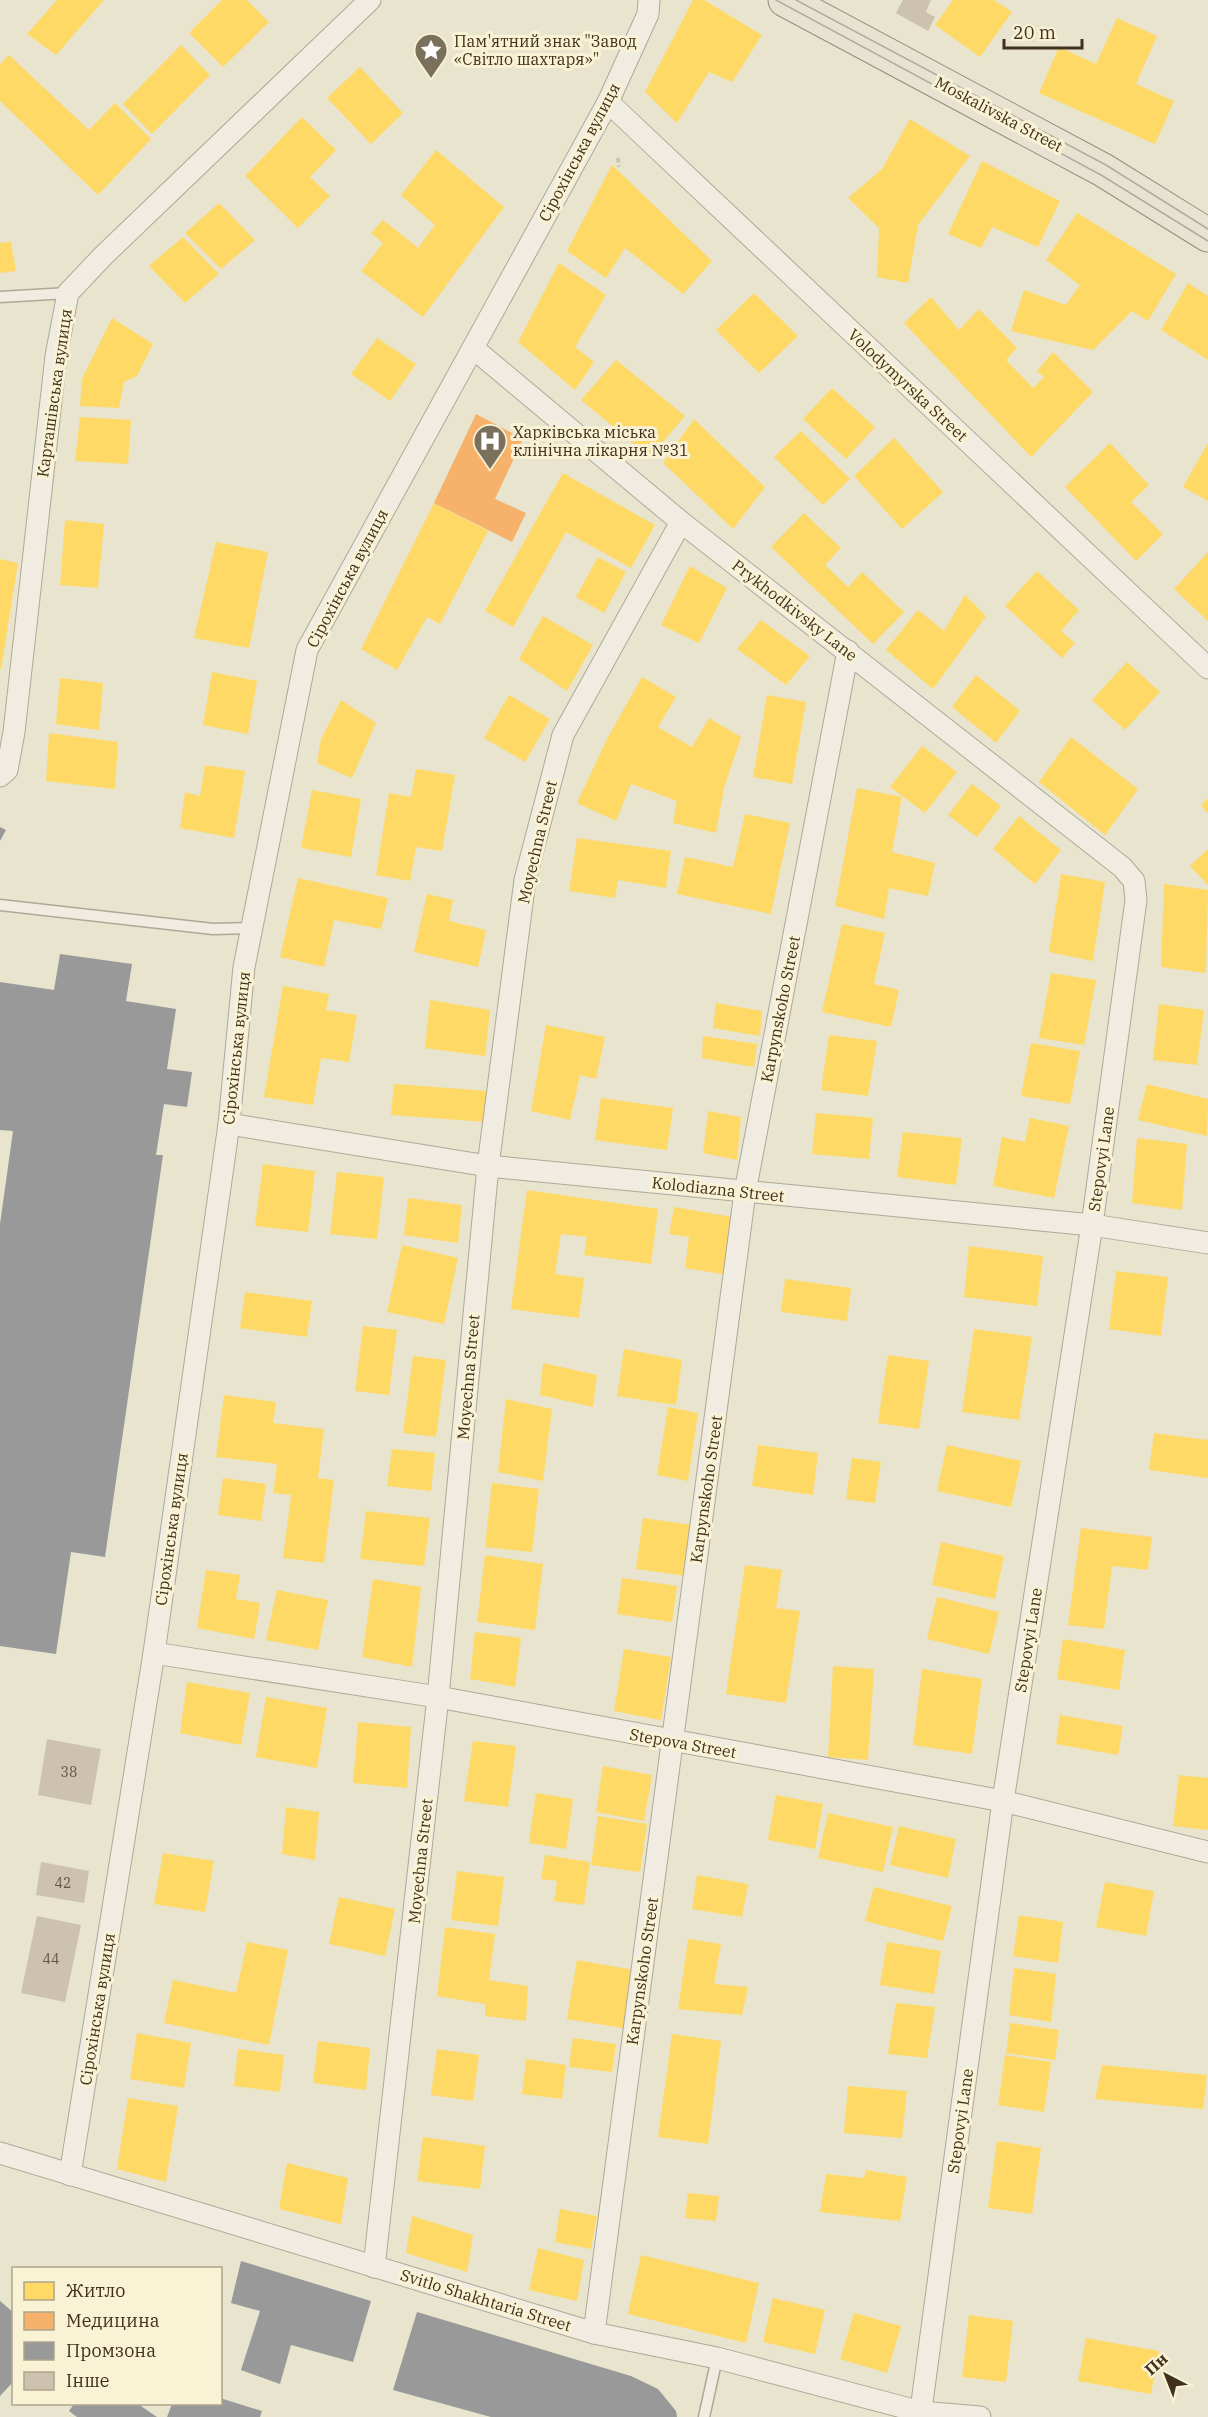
<svg xmlns="http://www.w3.org/2000/svg" width="1208" height="2417" font-family="'IBM Plex Serif',serif">
  <style>
    .homes { fill: #ffd966 }
    .health { fill: #f6b26b }
    .industry { fill: #999 }
    .building { fill: #ccc2af }
    .lines { fill: none; stroke-linecap: round; stroke-linejoin: round }
    .lane-casing { stroke: #aea897; stroke-width: 13 }
    .street-casing { stroke: #aea897; stroke-width: 23 }
    .primary-casing { stroke: #938d7e; stroke-width: 35 }
    .path { stroke: #c9c4b7; stroke-width: 4; stroke-dasharray: 4.5 3; stroke-linecap: butt }
    .lane { stroke: #f0ece1; stroke-width: 10 }
    .street { stroke: #f0ece1; stroke-width: 21 }
    .primary { stroke: #e8e3d1; stroke-width: 33 }
    .tram { stroke: #afaca1; stroke-width: 1.5 }
    .labels { text-anchor: middle; stroke-width: 6; stroke-linejoin: round; paint-order: stroke }
    .number-label { font-size: 14px; fill: #625542 }
    .poi-label { font-size: 16px; fill: #3f311d; stroke: #f9f2d5; text-anchor: start }
    .street-label { font-size: 16px; fill: #3f311d; stroke: #f9f2d5 }
  </style>
  <rect width="100%" height="100%" fill="#e8e4ce"/>
  <g class="homes">
    <path d="M57,0H104L56,55L27,34Z"/>
    <path d="M222,0H247L269,22L223,67L189,33Z"/>
    <path d="M693,0H704L762,35L732,82L709,72L677,123L645,92Z"/>
    <path d="M953,0H994L1012,12L980,57L935,25Z"/>
    <path d="M1117,18L1157,36L1136,84L1174,101L1155,144L1039,93L1059,47L1096,64Z"/>
    <path d="M181,45L210,75L152,134L123,104Z"/>
    <path d="M9,55L89,130L115,103L151,139L98,195L0,101V64Z"/>
    <path d="M360,67L403,113L371,144L327,98Z"/>
    <path d="M302,117L336,150L310,177L330,196L298,228L245,176Z"/>
    <path d="M910,119L970,156L918,225L908,283L877,277L879,228L848,198L882,169Z"/>
    <path d="M436,150L504,207L423,317L361,271L383,243L371,233L383,220L418,248L435,225L401,195Z"/>
    <path d="M982,161L1060,201L1038,247L992,227L981,248L948,234Z"/>
    <path d="M612,165L712,261L683,294L625,248L606,278L567,251Z"/>
    <path d="M219,203L255,240L221,269L185,233Z"/>
    <path d="M1077,213L1176,274L1148,321L1132,311L1093,350L1011,331L1024,290L1066,305L1080,285L1046,260Z"/>
    <path d="M183,237L219,274L185,303L149,266Z"/>
    <path d="M11,242L16,271L0,273V243Z"/>
    <path d="M559,263L606,295L575,347L594,362L575,390L518,342Z"/>
    <path d="M1188,283L1208,296V360L1161,330Z"/>
    <path d="M754,293L798,336L759,373L716,330Z"/>
    <path d="M931,297L959,330L979,309L1017,348L1006,360L1033,388L1044,377L1037,371L1053,352L1093,392L1031,457L904,323Z"/>
    <path d="M112,318L153,344L137,376L124,382L119,408L80,406L82,379Z"/>
    <path d="M377,338L416,364L390,401L351,374Z"/>
    <path d="M616,360L685,416L650,457L581,400Z"/>
    <path d="M832,388L875,427L846,459L803,419Z"/>
    <path d="M80,417L131,420L128,464L75,461Z"/>
    <path d="M694,419L765,487L733,529L663,463Z"/>
    <path d="M801,431L850,479L823,505L774,457Z"/>
    <path d="M894,438L943,492L902,529L854,476Z"/>
    <path d="M1110,443L1149,485L1131,502L1163,534L1136,561L1065,487Z"/>
    <path d="M1208,443V501L1183,487Z"/>
    <path d="M563,473L655,525L631,568L566,532L513,627L485,611Z"/>
    <path d="M434,503L488,531L440,624L427,617L397,670L361,649Z"/>
    <path d="M804,513L841,548L825,565L848,587L862,572L904,612L873,644L771,547Z"/>
    <path d="M65,520L104,524L98,588L60,585Z"/>
    <path d="M216,542L268,552L249,648L194,638Z"/>
    <path d="M1208,552V621L1174,589Z"/>
    <path d="M598,557L626,572L604,613L576,597Z"/>
    <path d="M0,559L18,563L1,669H0Z"/>
    <path d="M690,566L727,588L699,643L661,625Z"/>
    <path d="M1037,571L1079,610L1061,631L1075,643L1062,658L1005,606Z"/>
    <path d="M965,595L986,616L933,689L886,650L918,610L944,631Z"/>
    <path d="M543,616L593,645L567,691L519,659Z"/>
    <path d="M761,620L810,656L786,685L737,649Z"/>
    <path d="M1127,662L1160,692L1125,730L1092,700Z"/>
    <path d="M212,672L257,681L248,734L203,725Z"/>
    <path d="M976,675L1020,711L996,743L952,707Z"/>
    <path d="M642,677L676,697L658,727L692,747L709,718L741,737L724,788L716,833L673,823L677,801L631,784L616,821L577,803L608,737Z"/>
    <path d="M60,678L103,683L99,730L56,724Z"/>
    <path d="M509,695L550,719L525,762L484,738Z"/>
    <path d="M767,695L806,702L792,784L753,777Z"/>
    <path d="M341,700L376,723L352,778L317,763L321,739Z"/>
    <path d="M49,733L118,742L115,789L46,781Z"/>
    <path d="M1071,737L1138,789L1105,835L1039,782Z"/>
    <path d="M922,746L957,772L925,813L890,787Z"/>
    <path d="M205,765L245,771L234,838L180,828L185,792L200,796Z"/>
    <path d="M416,769L455,775L442,851L416,847L410,881L376,875L389,793L411,797Z"/>
    <path d="M972,784L1001,806L977,837L948,815Z"/>
    <path d="M857,788L902,797L892,852L935,863L928,896L889,888L884,919L835,906Z"/>
    <path d="M312,790L361,799L351,857L301,848Z"/>
    <path d="M1208,798V813L1201,806Z"/>
    <path d="M745,814L790,823L771,914L677,894L685,857L733,867Z"/>
    <path d="M1019,816L1061,850L1035,884L993,849Z"/>
    <path d="M577,838L671,851L666,888L618,880L615,898L569,891Z"/>
    <path d="M1208,849V885L1190,866Z"/>
    <path d="M1061,874L1105,882L1093,961L1049,952Z"/>
    <path d="M298,878L388,898L381,929L334,920L324,967L280,957Z"/>
    <path d="M1164,884L1208,890L1206,973L1161,967Z"/>
    <path d="M427,894L453,900L449,921L486,930L478,967L414,952Z"/>
    <path d="M842,924L885,933L874,984L899,990L891,1027L822,1012Z"/>
    <path d="M1051,973L1096,980L1084,1045L1039,1038Z"/>
    <path d="M283,986L329,994L326,1010L357,1015L349,1062L321,1058L313,1105L264,1097Z"/>
    <path d="M430,1000L490,1010L485,1056L425,1048Z"/>
    <path d="M716,1003L762,1011L760,1036L713,1028Z"/>
    <path d="M1159,1004L1204,1010L1197,1065L1153,1060Z"/>
    <path d="M546,1025L605,1037L596,1079L580,1075L570,1120L531,1111Z"/>
    <path d="M829,1035L877,1041L868,1096L821,1090Z"/>
    <path d="M703,1036L757,1044L754,1067L702,1058Z"/>
    <path d="M1031,1043L1080,1051L1070,1104L1021,1096Z"/>
    <path d="M394,1084L489,1091L486,1122L391,1115Z"/>
    <path d="M1147,1084L1208,1099L1207,1136L1138,1120Z"/>
    <path d="M601,1098L673,1108L667,1150L595,1140Z"/>
    <path d="M708,1111L741,1117L737,1160L703,1153Z"/>
    <path d="M816,1113L873,1118L869,1159L812,1154Z"/>
    <path d="M1030,1118L1069,1126L1054,1198L993,1186L1002,1137L1025,1142Z"/>
    <path d="M903,1132L962,1138L956,1185L897,1177Z"/>
    <path d="M1137,1138L1187,1144L1182,1210L1132,1203Z"/>
    <path d="M263,1164L315,1171L308,1232L255,1226Z"/>
    <path d="M337,1172L384,1177L377,1239L330,1234Z"/>
    <path d="M527,1190L658,1209L651,1264L584,1255L587,1237L561,1234L555,1274L584,1278L579,1318L511,1309Z"/>
    <path d="M408,1198L462,1205L458,1243L404,1235Z"/>
    <path d="M674,1207L738,1218L728,1275L685,1268L689,1237L669,1234Z"/>
    <path d="M402,1245L458,1258L444,1324L387,1312Z"/>
    <path d="M969,1246L1043,1256L1037,1306L964,1297Z"/>
    <path d="M1116,1271L1168,1277L1161,1336L1109,1329Z"/>
    <path d="M785,1279L851,1288L847,1321L781,1312Z"/>
    <path d="M245,1292L312,1301L307,1337L240,1328Z"/>
    <path d="M363,1326L397,1330L389,1395L355,1391Z"/>
    <path d="M974,1329L1032,1337L1019,1420L962,1412Z"/>
    <path d="M624,1349L682,1360L676,1405L617,1396Z"/>
    <path d="M888,1355L929,1361L919,1429L878,1423Z"/>
    <path d="M413,1356L446,1360L436,1437L403,1433Z"/>
    <path d="M543,1363L597,1375L593,1407L540,1395Z"/>
    <path d="M224,1395L276,1402L273,1423L324,1429L318,1478L334,1480L324,1563L283,1558L291,1495L273,1493L277,1464L216,1457Z"/>
    <path d="M506,1399L552,1409L543,1481L498,1472Z"/>
    <path d="M668,1407L698,1413L688,1481L657,1475Z"/>
    <path d="M1154,1433L1208,1440V1478L1149,1470Z"/>
    <path d="M758,1445L818,1453L813,1495L752,1486Z"/>
    <path d="M947,1445L1021,1461L1011,1507L937,1491Z"/>
    <path d="M392,1449L435,1453L431,1491L387,1486Z"/>
    <path d="M852,1458L881,1462L875,1503L846,1499Z"/>
    <path d="M223,1478L266,1484L261,1521L218,1515Z"/>
    <path d="M492,1483L539,1489L532,1552L485,1547Z"/>
    <path d="M366,1511L430,1518L424,1566L360,1559Z"/>
    <path d="M643,1518L692,1525L686,1576L636,1569Z"/>
    <path d="M1081,1528L1152,1537L1148,1570L1112,1566L1104,1629L1068,1625Z"/>
    <path d="M941,1542L1004,1556L995,1599L932,1585Z"/>
    <path d="M485,1555L543,1564L535,1630L477,1622Z"/>
    <path d="M745,1565L782,1570L776,1608L800,1611L786,1703L726,1694Z"/>
    <path d="M206,1570L240,1575L236,1599L260,1603L254,1639L197,1628Z"/>
    <path d="M622,1578L677,1586L672,1622L617,1614Z"/>
    <path d="M373,1579L421,1587L412,1667L362,1657Z"/>
    <path d="M277,1590L328,1600L318,1650L266,1640Z"/>
    <path d="M937,1597L999,1612L989,1654L927,1639Z"/>
    <path d="M475,1632L521,1638L515,1687L470,1679Z"/>
    <path d="M1063,1639L1125,1650L1119,1690L1057,1679Z"/>
    <path d="M624,1649L671,1657L661,1720L614,1711Z"/>
    <path d="M833,1666L874,1669L868,1760L828,1757Z"/>
    <path d="M922,1669L982,1679L972,1754L913,1745Z"/>
    <path d="M187,1682L250,1693L241,1745L180,1733Z"/>
    <path d="M266,1697L327,1708L317,1768L256,1757Z"/>
    <path d="M1060,1715L1123,1726L1118,1755L1056,1744Z"/>
    <path d="M358,1722L411,1727L407,1788L353,1783Z"/>
    <path d="M473,1741L516,1746L508,1807L464,1801Z"/>
    <path d="M603,1766L652,1775L644,1821L596,1812Z"/>
    <path d="M1179,1775L1208,1778V1830L1173,1826Z"/>
    <path d="M536,1793L573,1799L566,1849L529,1843Z"/>
    <path d="M776,1795L823,1804L815,1849L768,1840Z"/>
    <path d="M286,1807L319,1812L315,1860L282,1854Z"/>
    <path d="M828,1813L893,1827L883,1872L818,1858Z"/>
    <path d="M598,1816L647,1824L640,1872L591,1865Z"/>
    <path d="M899,1826L956,1839L948,1878L890,1865Z"/>
    <path d="M163,1853L214,1861L205,1912L154,1904Z"/>
    <path d="M545,1855L590,1862L584,1905L554,1901L557,1881L541,1879Z"/>
    <path d="M457,1871L504,1877L498,1926L451,1920Z"/>
    <path d="M697,1875L748,1884L742,1917L692,1909Z"/>
    <path d="M1105,1882L1154,1891L1146,1936L1096,1927Z"/>
    <path d="M874,1887L952,1906L943,1941L865,1921Z"/>
    <path d="M339,1897L395,1909L385,1956L329,1944Z"/>
    <path d="M1019,1915L1063,1922L1058,1963L1013,1956Z"/>
    <path d="M445,1927L495,1934L489,1980L528,1986L526,2021L485,2016V2004L437,1996Z"/>
    <path d="M688,1939L721,1944L714,1984L748,1987L742,2015L678,2009Z"/>
    <path d="M247,1942L288,1950L269,2045L164,2023L173,1980L236,1993Z"/>
    <path d="M887,1942L941,1951L934,1994L880,1985Z"/>
    <path d="M577,1960L634,1970L623,2028L567,2019Z"/>
    <path d="M1014,1968L1056,1974L1051,2022L1009,2015Z"/>
    <path d="M896,2003L935,2007L927,2058L888,2054Z"/>
    <path d="M1010,2023L1059,2030L1055,2060L1006,2053Z"/>
    <path d="M137,2033L191,2043L184,2088L130,2079Z"/>
    <path d="M672,2034L721,2041L708,2144L658,2137Z"/>
    <path d="M573,2038L616,2044L612,2072L569,2067Z"/>
    <path d="M318,2041L370,2048L366,2090L313,2083Z"/>
    <path d="M238,2049L284,2055L280,2092L234,2086Z"/>
    <path d="M437,2049L479,2055L473,2101L431,2095Z"/>
    <path d="M1005,2055L1051,2062L1044,2112L998,2105Z"/>
    <path d="M526,2059L566,2065L562,2099L522,2094Z"/>
    <path d="M1102,2065L1207,2075L1203,2109L1095,2099Z"/>
    <path d="M848,2086L907,2091L902,2138L844,2133Z"/>
    <path d="M128,2098L178,2106L166,2182L117,2169Z"/>
    <path d="M423,2137L485,2146L480,2189L417,2181Z"/>
    <path d="M997,2141L1041,2148L1032,2214L988,2208Z"/>
    <path d="M287,2163L348,2178L341,2224L279,2209Z"/>
    <path d="M866,2170L907,2177L900,2221L820,2212L826,2174L864,2178Z"/>
    <path d="M688,2193L719,2196L716,2221L685,2218Z"/>
    <path d="M560,2209L597,2216L591,2249L555,2242Z"/>
    <path d="M412,2216L473,2235L467,2272L406,2253Z"/>
    <path d="M538,2248L584,2260L577,2301L529,2290Z"/>
    <path d="M641,2255L759,2283L746,2343L628,2314Z"/>
    <path d="M773,2298L825,2310L815,2354L763,2342Z"/>
    <path d="M854,2313L901,2326L887,2373L840,2359Z"/>
    <path d="M969,2315L1013,2321L1006,2382L962,2377Z"/>
    <path d="M1086,2338L1159,2351L1151,2394L1078,2381Z"/>
  </g>
  <path class="health" d="M476,414L523,439L495,499L526,513L512,542L434,503Z"/>
  <g class="industry">
    <path d="M0,827L6,830L0,841Z"/>
    <path d="M60,954L132,964L126,1001L176,1009L167,1069L192,1072L187,1107L164,1104L156,1155H163L105,1557L71,1552L56,1654L0,1646V1224L13,1131L0,1130V982L54,990Z"/>
    <path d="M241,2261L371,2301L353,2362L291,2345L280,2384L241,2370L260,2311L231,2303Z"/>
    <path d="M0,2301L14,2313V2381L0,2396Z"/>
    <path d="M417,2312L631,2376L658,2389L676,2411L677,2417H491L393,2390Z"/>
    <path d="M220,2398L262,2411L260,2417H167L172,2404H220Z"/>
    <path d="M74,2404H138L157,2417H77L69,2411Z"/>
  </g>
  <g class="building">
    <path d="M903,0H931L926,12L935,17L928,31L896,13Z"/>
    <path d="M47,1739L101,1749L91,1805L38,1795Z"/>
    <path d="M41,1862L89,1871L84,1903L36,1895Z"/>
    <path d="M37,1916L81,1925L65,2002L21,1993Z"/>
  </g>
  <g class="lines">
    <defs>
      <g id="lane">
        <path d="M0,297L68,293"/>
        <path d="M0,905L213,929L252,928"/>
        <path d="M704,2417L717,2358"/>
      </g>
      <g id="street">
        <path d="M608,102L1208,668"/>
        <path d="M473,348L681,522L1122,867L1134,881L1136,900L1092,1225L1003,1801L920,2417"/>
        <path d="M0,776L7,770L14,732L56,356L68,293L103,256L370,0"/>
        <path d="M229,1124L488,1166L1092,1225L1208,1243"/>
        <path d="M154,1653L438,1697L1003,1801L1208,1852"/>
        <path d="M0,2153L594,2333L717,2358L921,2412L980,2417"/>
        <path d="M70,2175L154,1653L229,1124L244,967L307,650L608,102L648,14L649,0"/>
        <path d="M374,2267L438,1697L488,1166L525,880L563,735L681,522"/>
        <path d="M594,2333L745,1192L848,651"/>
      </g>
      <path id="primary" d="M785,0L1103,170L1208,235"/>
    </defs>
    <use href="#lane" class="lane-casing"/>
    <use href="#street" class="street-casing"/>
    <use href="#primary" class="primary-casing"/>
    <path class="path" d="M618,158L619,167"/>
    <use href="#lane" class="lane"/>
    <use href="#street" class="street"/>
    <use href="#primary" class="primary"/>
    <g class="tram">
      <path d="M776,0L1101,175L1208,241"/>
      <path d="M796,0L1106,165L1208,229"/>
    </g>
  </g>
  <defs>
    <symbol id="sight-pin" viewBox="-11 -11 22 30"><path d="M0 17L-7.5 6A9.5 9.5 0 1 1 7.5 6Z" fill="#7a705b" stroke="#f9f2d5"/><path d="M0-6L1.8-2.2L6-1.7L2.9 1.2L3.7 5.4L0 3.3L-3.7 5.4L-2.9 1.2L-6-1.7L-1.8-2.2Z" fill="#fff"/></symbol>
    <symbol id="hospital-pin" viewBox="-11 -11 22 30"><path d="M0 17L-7.5 6A9.5 9.5 0 1 1 7.5 6Z" fill="#7a705b" stroke="#f9f2d5"/><path d="M-5-5h3v3.5h4V-5h3V5h-3V1.5h-4V5h-3Z" fill="#fff"/></symbol>
  </defs>
  <g fill-rule="evenodd">
    <use href="#sight-pin" x="412" y="31" width="38" height="52"/>
    <use href="#hospital-pin" x="471" y="422" width="38" height="52"/>
  </g>
  <g class="labels">
    <g class="number-label">
      <text x="69" y="1777">38</text>
      <text x="63" y="1888">42</text>
      <text x="51" y="1964">44</text>
    </g>
    <g class="poi-label">
      <text x="454" y="47">Пам'ятний знак "Завод<tspan x="454" dy="18">«Світло шахтаря»"</tspan></text>
      <text x="513" y="438">Харківська міська<tspan x="513" dy="18">клінічна лікарня №31</tspan></text>
    </g>
    <g class="street-label">
      <text transform="translate(999 114) rotate(28)" y="6">Moskalivska Street</text>
      <text transform="translate(579 152) rotate(-62)" y="6">Сірохінська вулиця</text>
      <text transform="translate(908 385) rotate(43)" y="6">Volodymyrska Street</text>
      <text transform="translate(54 393) rotate(-82)" y="6">Карташівська вулиця</text>
      <text transform="translate(347 578) rotate(-62)" y="6">Сірохінська вулиця</text>
      <text transform="translate(795 610) rotate(38)" y="6">Prykhodkivsky Lane</text>
      <text transform="translate(537 842) rotate(-77)" y="6">Moyechna Street</text>
      <text transform="translate(780 1009) rotate(-79)" y="6">Karpynskoho Street</text>
      <text transform="translate(236 1048) rotate(-84)" y="6">Сірохінська вулиця</text>
      <text transform="translate(1101 1159) rotate(-82)" y="6">Stepovyi Lane</text>
      <text transform="translate(718 1189) rotate(6)" y="6">Kolodiazna Street</text>
      <text transform="translate(468 1377) rotate(-85)" y="6">Moyechna Street</text>
      <text transform="translate(706 1489) rotate(-82)" y="6">Karpynskoho Street</text>
      <text transform="translate(171 1529) rotate(-82)" y="6">Сірохінська вулиця</text>
      <text transform="translate(1028 1640) rotate(-81)" y="6">Stepovyi Lane</text>
      <text transform="translate(683 1743) rotate(10)" y="6">Stepova Street</text>
      <text transform="translate(420 1861) rotate(-84)" y="6">Moyechna Street</text>
      <text transform="translate(642 1971) rotate(-82)" y="6">Karpynskoho Street</text>
      <text transform="translate(97 2009) rotate(-81)" y="6">Сірохінська вулиця</text>
      <text transform="translate(960 2121) rotate(-82)" y="6">Stepovyi Lane</text>
      <text transform="translate(486 2300) rotate(17)" y="6">Svitlo Shakhtaria Street</text>
    </g>
  </g>
  <rect x="12" y="2267" width="210" height="138" fill="#f9f2d5" stroke="#afa58b" stroke-width="1.5"/>
  <rect x="24" y="2282" width="30" height="18" fill="#ffd966" stroke="#afa58b" stroke-width="1.5"/>
  <text x="66" y="2297" font-size="18" fill="#3f311d">Житло</text>
  <rect x="24" y="2312" width="30" height="18" fill="#f6b26b" stroke="#afa58b" stroke-width="1.5"/>
  <text x="66" y="2327" font-size="18" fill="#3f311d">Медицина</text>
  <rect x="24" y="2342" width="30" height="18" fill="#999999" stroke="#afa58b" stroke-width="1.5"/>
  <text x="66" y="2357" font-size="18" fill="#3f311d">Промзона</text>
  <rect x="24" y="2372" width="30" height="18" fill="#ccc2af" stroke="#afa58b" stroke-width="1.5"/>
  <text x="66" y="2387" font-size="18" fill="#3f311d">Інше</text>
  <g transform="translate(1166 2375) rotate(318)" stroke="#f9f2d5" stroke-width="4.5" paint-order="stroke">
  <path d="M0-4.5L10 22L0 15L-10 22Z" fill="#3f311d"/>
  <text y="-9" font-size="16" font-weight="bold" text-anchor="middle" fill="#3f311d">Пн</text>
  </g>
  <path d="M1004 39v9h78v-9" fill="none" stroke="#3f311d" stroke-width="3"/>
  <text x="1013" y="39" font-size="18" fill="#3f311d" stroke="#f9f2d5" stroke-width="4.5" paint-order="stroke">20 m</text>
</svg>
